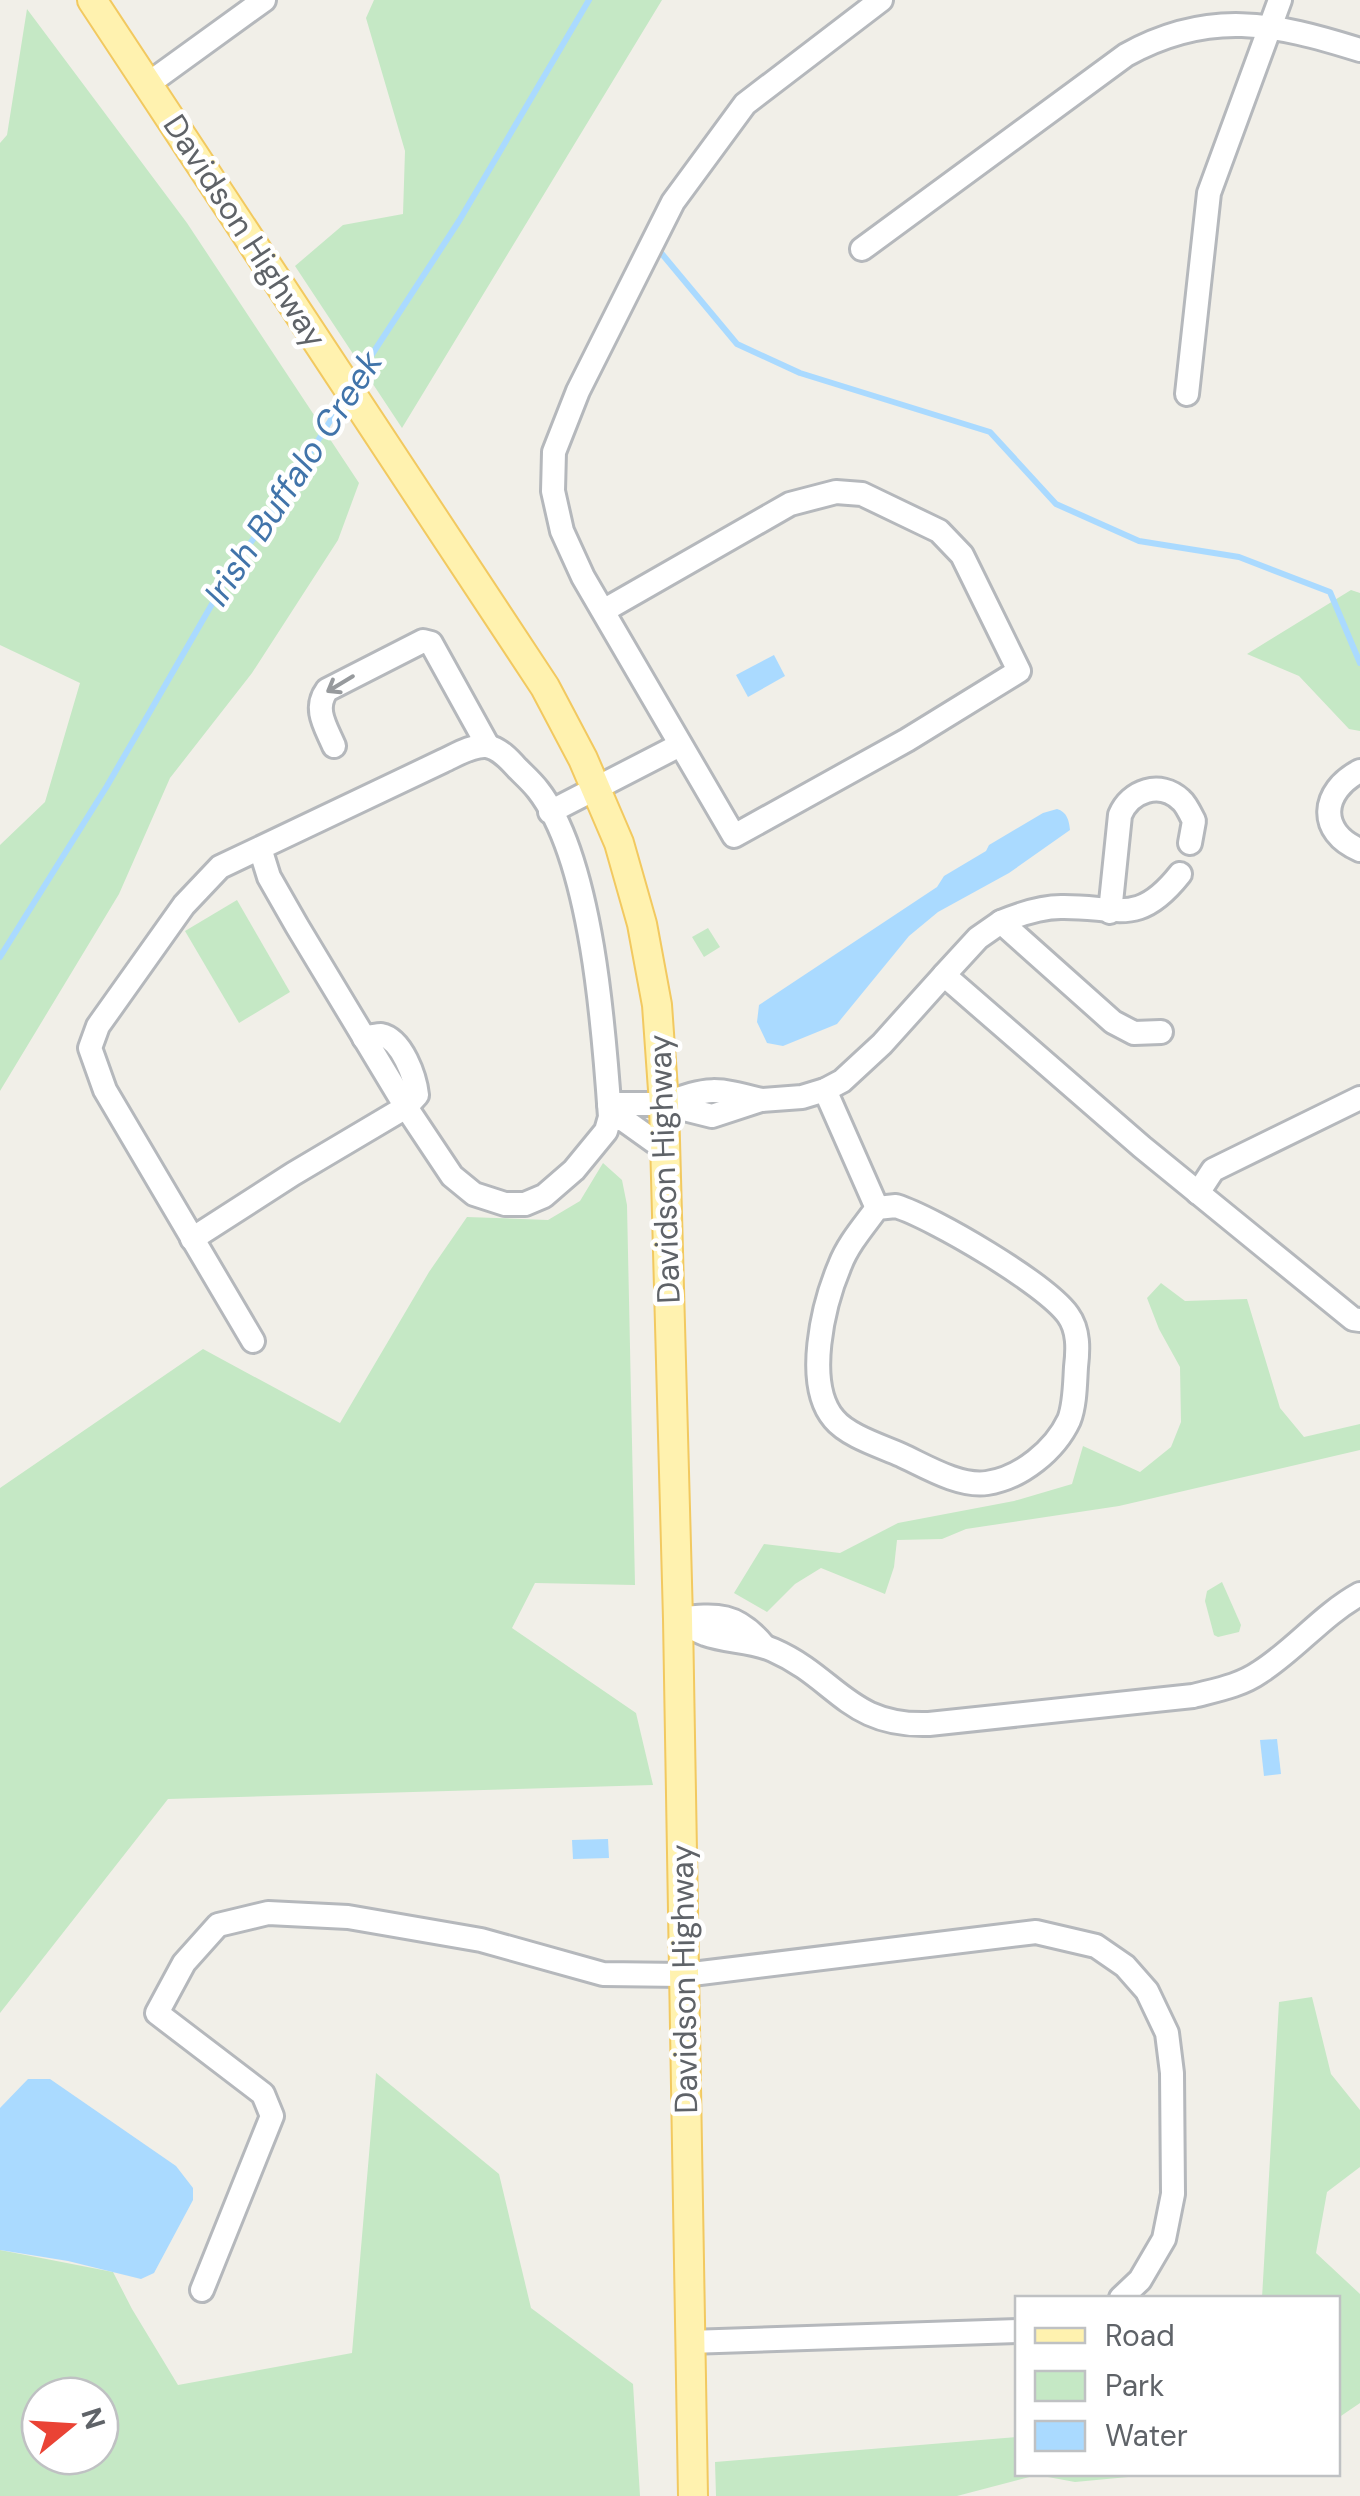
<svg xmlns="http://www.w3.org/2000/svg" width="1360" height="2496" font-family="'DM Sans',sans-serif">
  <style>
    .green { fill: #c5e8c5; fill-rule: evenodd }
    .water { fill: #aadaff }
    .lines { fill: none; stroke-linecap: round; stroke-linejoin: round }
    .stream { stroke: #aadaff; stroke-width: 6 }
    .minor-casing { stroke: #b5b8bc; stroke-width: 28 }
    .major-casing { stroke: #f2c960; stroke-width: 32 }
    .minor { stroke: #fff; stroke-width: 22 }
    .major { stroke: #fff2af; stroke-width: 28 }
    .oneway { stroke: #979a9d }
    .labels { text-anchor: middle; stroke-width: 9; stroke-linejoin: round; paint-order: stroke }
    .street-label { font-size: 32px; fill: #5f6368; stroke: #fff }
    .water-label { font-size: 35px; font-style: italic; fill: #4174aa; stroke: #fff }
  </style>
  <rect width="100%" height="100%" fill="#f1efe8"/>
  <g class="green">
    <path d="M374,0H662L402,428L295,266L343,225L403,214L405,151L366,18Z"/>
    <path d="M27,9L187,223L359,483L338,540L252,673L170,778L119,894L0,1091V845L45,802L80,683L0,645V143L7,135Z"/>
    <path d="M1351,590L1360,593V731L1349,729L1299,676L1247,654Z"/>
    <path d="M237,900L290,992L239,1023L185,931Z"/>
    <path d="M708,928L720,947L704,957L692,937Z"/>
    <path d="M603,1163L622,1180L627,1205L635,1585L535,1583L512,1628L636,1713L653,1785L168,1799L0,2013V1488L203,1349L340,1423L429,1272L467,1217L548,1220L580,1201Z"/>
    <path d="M1161,1283L1185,1301L1247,1299L1280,1408L1304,1437L1360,1424V1450L1119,1506L966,1529L942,1539L897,1540L894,1567L885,1594L821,1568L795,1584L767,1612L734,1593L764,1544L840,1553L898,1523L1014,1501L1072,1484L1083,1446L1140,1472L1171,1447L1181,1422L1180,1367L1159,1329L1147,1298Z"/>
    <path d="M1222,1582L1241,1625L1239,1632L1218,1637L1214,1635L1205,1601L1207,1591Z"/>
    <path d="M1312,1997L1331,2074L1360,2110V2167L1327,2192L1316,2253L1360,2294V2403L1338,2418V2298H1262L1279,2002Z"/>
    <path d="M376,2073L499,2174L531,2308L633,2384L640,2496H0V2250L113,2272L132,2309L178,2385L352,2353ZM40,2396H100V2456H40Z"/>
    <path d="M1017,2437L1018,2474H1160L1075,2482L1037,2475L957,2496H716L715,2462Z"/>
  </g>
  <g class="water">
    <path d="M774,655L785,676L748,697L736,675Z"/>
    <path d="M1057,809C1067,812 1069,820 1070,830L1009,873L938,912L909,936L837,1024L783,1046L767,1043L757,1022L759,1005L937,887L944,876L986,851L989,845L1043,813Z"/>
    <path d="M1277,1739L1281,1774L1264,1776L1260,1740Z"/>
    <path d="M608,1839L609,1858L573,1859L572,1840Z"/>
    <path d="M28,2079H50L176,2166L193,2188V2200L154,2273L141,2279L68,2261L0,2250V2108Z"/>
  </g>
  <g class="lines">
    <g class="stream">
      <path d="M662,254L737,344L800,373L990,432L1056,504L1139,541L1239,557L1330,592L1360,663"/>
      <path d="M354,382L459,221L589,0"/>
      <path d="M0,957L107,786L234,566L281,500L345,397"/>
    </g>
    <defs>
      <g id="minor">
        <path d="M148,84L264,0"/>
        <path d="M862,249L1126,55C1209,9 1274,23 1360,50"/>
        <path d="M1187,394L1209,193L1280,0"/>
        <path d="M603,611L790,504L836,492L862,494L939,531L962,555L1019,671L907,740L734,836L583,577L562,531L553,491L554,452L578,391L673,202L745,104L881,0"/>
        <path d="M334,746C326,727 313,709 327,690L423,641L431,643L488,746"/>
        <path d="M1360,771C1321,791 1317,832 1360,850"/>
        <path d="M550,812L680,745"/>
        <path d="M1110,912L1120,815C1130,791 1160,780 1181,800C1186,804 1191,815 1194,821L1190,843"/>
        <path d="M1001,922C1020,914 1041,907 1061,907C1118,906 1138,927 1180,874"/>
        <path d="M944,975L978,938L1001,922L1113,1022L1134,1033L1161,1032"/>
        <path d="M825,1090L877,1208"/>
        <path d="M609,1104H664L712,1116L761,1100L802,1097L825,1090L842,1081L882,1044L944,975L1142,1147L1353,1319L1360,1320"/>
        <path d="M664,1104C709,1087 715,1088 761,1100"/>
        <path d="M610,1117L624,1120L666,1150"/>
        <path d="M1198,1193L1213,1170L1360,1098"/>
        <path d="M896,1206C934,1218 1046,1284 1068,1315C1079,1330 1078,1350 1076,1367C1075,1383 1075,1405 1069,1420C1055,1450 1021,1478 987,1483C959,1487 925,1466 901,1455C881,1446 848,1436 834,1419C804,1384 823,1305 840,1265C848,1244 864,1226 877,1208Z"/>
        <path d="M192,1239L293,1174L406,1107L417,1095C415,1077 402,1039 381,1035C379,1035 366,1037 364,1038"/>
        <path d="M253,1341L105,1090L90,1048L98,1026L184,905L220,867L443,761C456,755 472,745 486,746C499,748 509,759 517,768C524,775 532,782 538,790C592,859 604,1030 610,1117L606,1131L574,1170L544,1196L525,1204H505L474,1194L452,1176L406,1107L297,926L269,877L260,848"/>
        <path d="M678,1619C686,1624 696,1631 705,1634C727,1642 751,1640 773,1650C837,1678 848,1727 929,1724L1193,1696C1216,1690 1240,1686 1260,1672C1296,1649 1322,1615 1360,1594"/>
        <path d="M678,1619C717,1614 737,1613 764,1646"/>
        <path d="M202,2290L272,2116L263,2094L157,2013L184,1963L218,1925L268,1913L348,1917L481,1940L603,1974L684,1975L1036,1932L1096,1946L1125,1966L1147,1991L1167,2033L1172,2073L1173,2194L1164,2239L1140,2280L1121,2298"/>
        <path d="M689,2342L1018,2331"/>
      </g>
      <path id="major" d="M92,0L545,687L583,759L619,843L642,924L657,1005L664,1104L678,1619L693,2496"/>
    </defs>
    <use href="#minor" class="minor-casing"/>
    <use href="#major" class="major-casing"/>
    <use href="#minor" class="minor"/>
    <use href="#major" class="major"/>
  </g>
  <defs><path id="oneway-shaft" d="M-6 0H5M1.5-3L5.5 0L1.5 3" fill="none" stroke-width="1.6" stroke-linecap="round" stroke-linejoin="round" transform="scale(2.5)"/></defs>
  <use class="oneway" href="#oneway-shaft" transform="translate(340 684) rotate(149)"/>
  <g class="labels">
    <g class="street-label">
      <text transform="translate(245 231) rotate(57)" y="11">Davidson Highway</text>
      <text transform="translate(664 1169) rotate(-92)" y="11">Davidson Highway</text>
      <text transform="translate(684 1979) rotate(-91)" y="11">Davidson Highway</text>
    </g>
    <g class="water-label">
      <text transform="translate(293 478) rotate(-57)" y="12">Irish Buffalo Creek</text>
    </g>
  </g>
  <rect x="1015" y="2296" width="325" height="180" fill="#ffffff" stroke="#bfc1c3" stroke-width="2.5"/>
  <rect x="1035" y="2328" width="50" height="15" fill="#fff2af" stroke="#bfc1c3" stroke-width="2.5"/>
  <text x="1105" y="2346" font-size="30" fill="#5f6368">Road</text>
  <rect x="1035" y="2371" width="50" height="30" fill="#c5e8c5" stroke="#bfc1c3" stroke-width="2.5"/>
  <text x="1105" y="2396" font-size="30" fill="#5f6368">Park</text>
  <rect x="1035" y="2421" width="50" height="30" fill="#aadaff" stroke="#bfc1c3" stroke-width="2.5"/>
  <text x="1105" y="2446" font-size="30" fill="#5f6368">Water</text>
  <g transform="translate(70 2426) rotate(72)"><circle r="48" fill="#ffffff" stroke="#bfc1c3" stroke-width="2.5"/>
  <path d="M0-8L18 38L0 25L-18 38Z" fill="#ea4335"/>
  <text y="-15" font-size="28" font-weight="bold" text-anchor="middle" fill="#5f6368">N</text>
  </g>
</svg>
